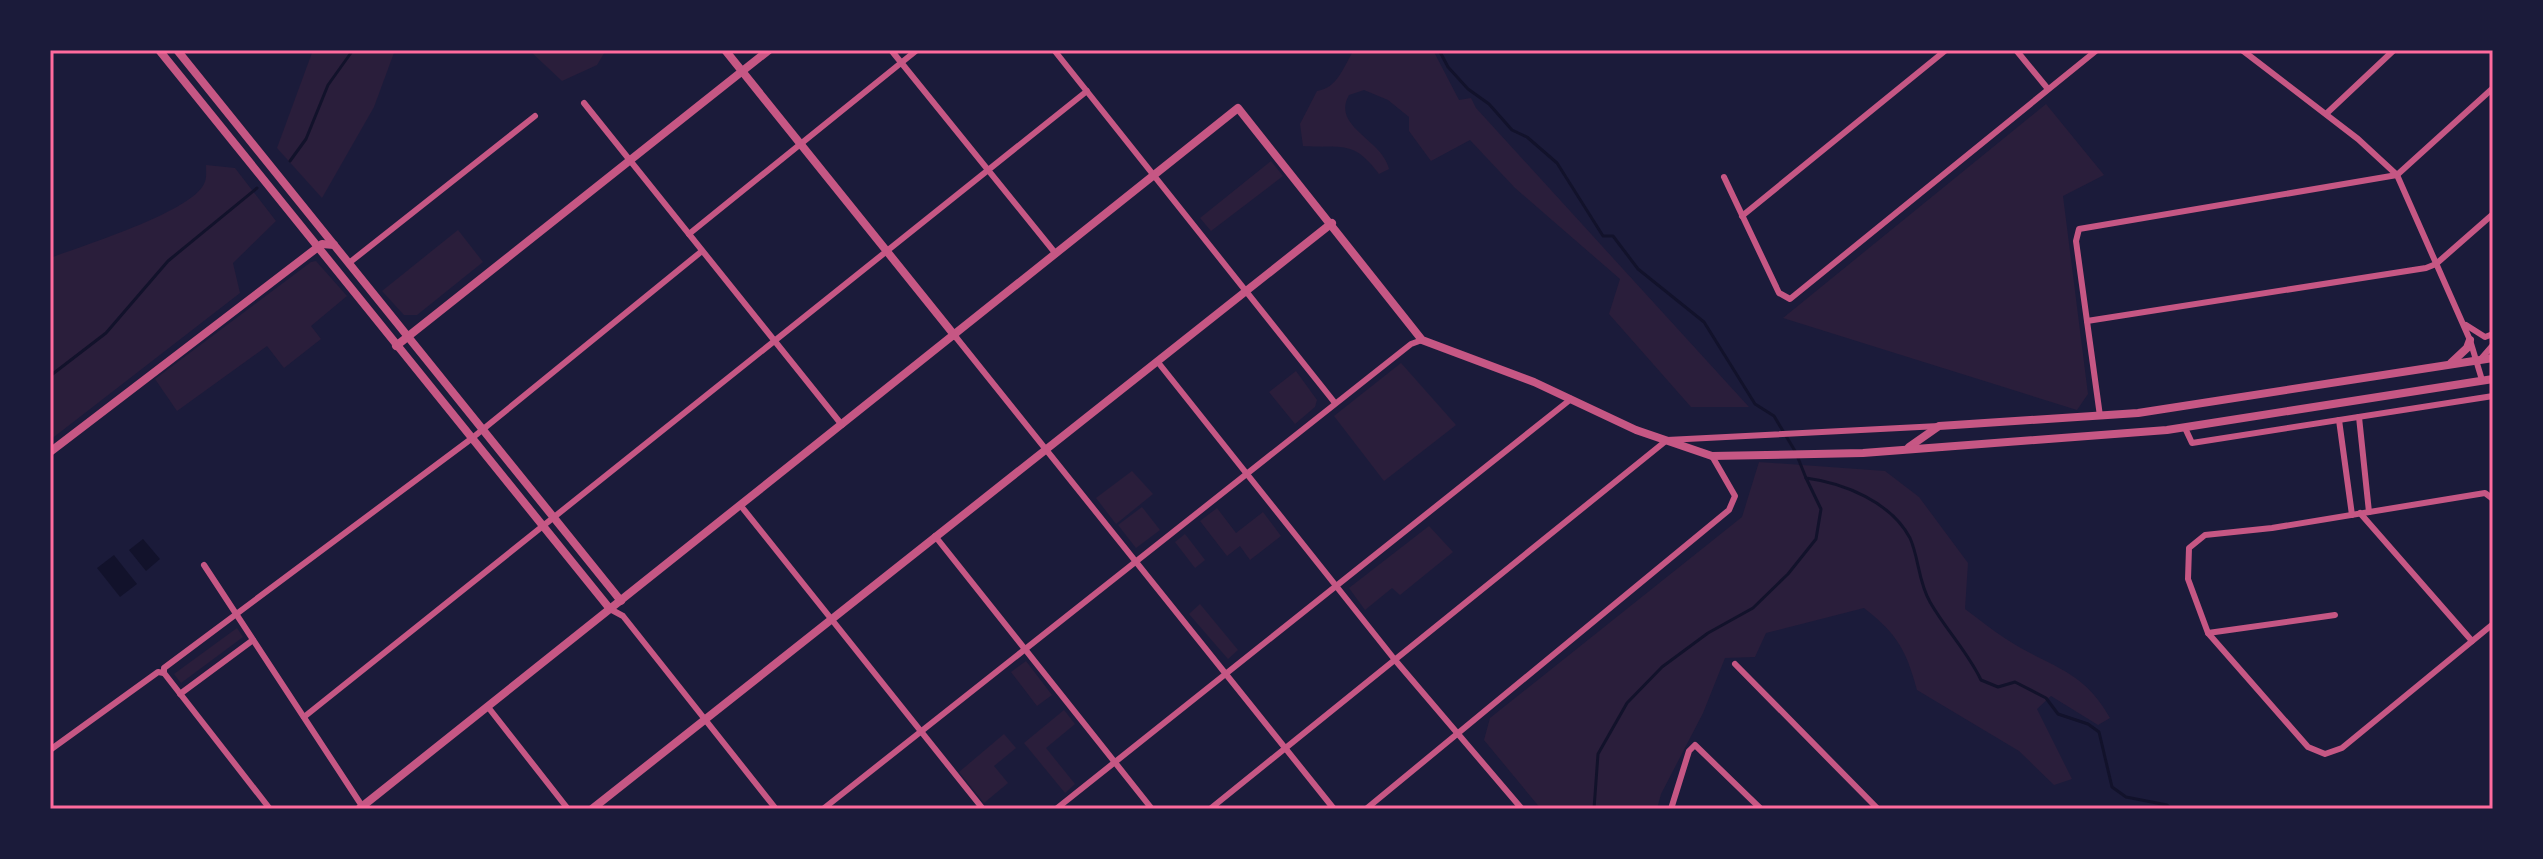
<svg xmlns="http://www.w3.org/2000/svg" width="2543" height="859" font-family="Jost,sans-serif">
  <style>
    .green { fill: #2a1e3b }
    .water { fill: #12122b }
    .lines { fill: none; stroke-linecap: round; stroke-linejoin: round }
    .stream { stroke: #12122b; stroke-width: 3 }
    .minor { stroke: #c65784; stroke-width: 6 }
    .tertiary { stroke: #c65784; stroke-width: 8 }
    .neatline { fill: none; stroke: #ff6b9d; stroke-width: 3 }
  </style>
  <rect width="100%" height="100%" fill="#1b1b3a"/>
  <g class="green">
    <path d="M313,50H395L374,107L322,198L277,148Z"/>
    <path d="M529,50H606L597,65L562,81Z"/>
    <path d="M1354,50H1433L1459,100L1471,98L1476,108L1749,407H1691L1609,314L1620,279L1515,188L1470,140L1431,161L1409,131V117L1388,100L1364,90L1349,95C1331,127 1382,139 1389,169L1379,174C1353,139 1343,149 1303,146L1300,124L1317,91C1338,88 1343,67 1354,50Z"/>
    <path d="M2046,104L2104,175L2063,196L2088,394L2077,410L1783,318Z"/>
    <path d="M1271,161L1283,176L1211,231L1200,218Z"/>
    <path d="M206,165L235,168L276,221L233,263L240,293L50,440V258C82,246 191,212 204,184C207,179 206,171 206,165Z"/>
    <path d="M458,230L483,262L417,315H404L382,291Z"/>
    <path d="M316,261L347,296L311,326L321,339L284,368L267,346L177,411L155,379L311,262Z"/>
    <path d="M1401,363L1456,425L1384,481L1334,416Z"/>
    <path d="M1296,371L1317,400L1315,407L1295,424L1269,392Z"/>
    <path d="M1759,462L1885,471L1919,497L1968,563L1965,609C1979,619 1992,630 2006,639C2049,667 2083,669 2110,718L2098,725L2051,696L2037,709L2072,779L2054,785L2019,751L1917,690C1906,649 1897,634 1864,608L1766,633L1755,657L1725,658L1703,713L1661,794L1657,809H1541L1484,740L1490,718L1742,517Z"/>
    <path d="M1132,471L1153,494L1116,524L1096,498Z"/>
    <path d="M1142,507L1160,530L1136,548L1118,525Z"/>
    <path d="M1217,508L1236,533L1263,512L1281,536L1250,560L1240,546L1227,556L1200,521Z"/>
    <path d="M1429,526L1453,552L1400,595L1392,588L1365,610L1349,588Z"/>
    <path d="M1185,534L1205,560L1195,568L1175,542Z"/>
    <path d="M1200,604L1238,650L1228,659L1189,614Z"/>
    <path d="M237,628L243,637L181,683L174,674Z"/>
    <path d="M1026,661L1052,695L1037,706L1011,672Z"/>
    <path d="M1064,710L1075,724L1046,748L1075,784L1065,793L1024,743Z"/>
    <path d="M1004,734L1016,748L994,766L1008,783L984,803L959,772Z"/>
  </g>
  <g class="water">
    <path d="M143,539L160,559L146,571L129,550Z"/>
    <path d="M114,555L137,584L120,597L97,568Z"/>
  </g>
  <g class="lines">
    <g class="stream">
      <path d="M1439,50L1448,67L1468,89L1489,104L1512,130L1527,137L1557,163L1603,236H1613L1638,269L1704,322L1755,404L1774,416L1795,451"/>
      <path d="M290,161L306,139L328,85L353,50"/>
      <path d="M50,376L106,333L168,261L257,188"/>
      <path d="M1798,458L1806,478C1844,483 1891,502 1910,538C1919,558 1918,581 1930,602C1946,630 1967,651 1981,680L1998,687L2015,682L2046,698L2058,714L2088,724L2099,732L2112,787L2126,797L2167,805L2171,809"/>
      <path d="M1594,809L1598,754L1627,703L1662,667L1708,633L1753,608L1788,574L1816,539L1821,509L1806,478"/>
    </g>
    <g class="minor">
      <path d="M891,50L1056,254"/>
      <path d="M1054,50L1335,403"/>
      <path d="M2016,50L2048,89"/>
      <path d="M2242,50L2358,139L2397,175L2470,340L2482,380"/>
      <path d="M584,103L842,425"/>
      <path d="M2326,114L2394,50"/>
      <path d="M1724,177L1779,293L1790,299L2097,50"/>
      <path d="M1742,216L1946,50"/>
      <path d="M689,234L917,50"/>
      <path d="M349,263L535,116"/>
      <path d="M2087,321L2426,268L2436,264L2493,214"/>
      <path d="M2466,325L2485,337L2493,334"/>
      <path d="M955,336L1334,809"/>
      <path d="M2480,360L2493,345"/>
      <path d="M1157,361L1395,660L1522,809"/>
      <path d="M2100,416L2076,241L2079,229L2397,175L2493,88"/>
      <path d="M2359,417L2369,512"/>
      <path d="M2339,420L2352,515"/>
      <path d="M2185,428L2192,443L2493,396"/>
      <path d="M2493,499L2485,493L2272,528L2205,535L2189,548L2188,579L2208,633L2308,747L2325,754L2342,748L2493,624"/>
      <path d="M741,506L983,809"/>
      <path d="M2360,513L2472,641"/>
      <path d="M935,536L1152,809"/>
      <path d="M204,565L364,809"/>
      <path d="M610,609L623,616L776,809"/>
      <path d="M2208,633L2335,615"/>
      <path d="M1735,664L1878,809"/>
      <path d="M164,673V668L471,439L702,251"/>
      <path d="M164,673L270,809"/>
      <path d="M180,694L253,640"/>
      <path d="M488,707L568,809"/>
      <path d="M304,717L1087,91"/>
      <path d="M50,750L158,672L164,673"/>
      <path d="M823,809L1411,344L1422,340"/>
      <path d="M1056,809L1571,399"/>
      <path d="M1210,809L1667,440L1939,426"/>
      <path d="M1366,809L1729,510L1735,496L1712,456"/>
      <path d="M1671,809L1689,751L1695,745L1761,809"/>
    </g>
    <g class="tertiary">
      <path d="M159,50L610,609"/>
      <path d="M177,50L621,601"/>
      <path d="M725,50L955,336"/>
      <path d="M396,346L769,50"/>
      <path d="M2451,363L2467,348L2470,340"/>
      <path d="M1909,447L1939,426L2138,413L2493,358"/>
      <path d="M50,452L322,244L334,245"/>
      <path d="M359,809L1238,108L1422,340L1534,382L1636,430L1712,456L1863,453L2167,430L2493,379"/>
      <path d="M592,809L1332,223"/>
    </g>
  </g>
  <rect width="2543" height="859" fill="none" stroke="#1b1b3a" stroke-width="104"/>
  <rect x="52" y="52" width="2439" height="755" class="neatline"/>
</svg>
